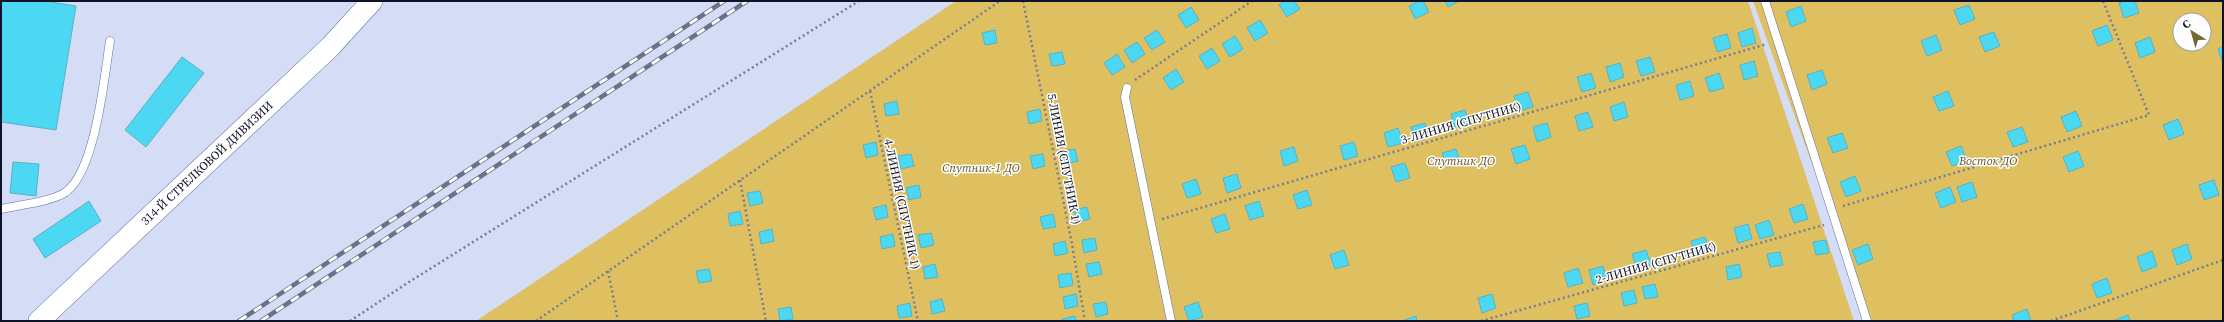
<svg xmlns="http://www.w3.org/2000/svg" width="2224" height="322" font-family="'Source Serif 4',serif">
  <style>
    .green { fill: #dec061; fill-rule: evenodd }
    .building { fill: #4cd8f2; stroke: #58b2c3 }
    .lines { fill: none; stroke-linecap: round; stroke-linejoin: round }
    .service-casing { stroke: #616fa7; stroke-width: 9 }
    .tertiary-casing { stroke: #616fa7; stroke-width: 22 }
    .path { stroke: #777d95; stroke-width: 2.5; stroke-dasharray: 2 3; stroke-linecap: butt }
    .service { stroke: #fff; stroke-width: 8 }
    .tertiary { stroke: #fff; stroke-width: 21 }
    .rail-casing { stroke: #6b7189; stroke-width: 4.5 }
    .rail { stroke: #fefefe; stroke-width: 3; stroke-dasharray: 9; stroke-linecap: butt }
    .labels { text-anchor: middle; stroke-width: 3; stroke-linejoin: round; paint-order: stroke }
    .street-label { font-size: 12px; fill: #0e1329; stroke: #fefefe }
    .park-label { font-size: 12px; font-style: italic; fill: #63531f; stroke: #fefefe }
  </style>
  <rect width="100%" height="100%" fill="#d5dcf6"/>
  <g class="green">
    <path d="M956,1H1748L1854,321H476Z"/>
    <path d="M1753,1H2223V321H1869ZM2180,20H2204V44H2180Z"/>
  </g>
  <g class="building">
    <path d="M1,1H45L76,6L56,130L1,122Z"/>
    <path d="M1284,1H1294L1300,9L1287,17L1279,5Z"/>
    <path d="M1419,1H1423L1429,12L1415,19L1409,6Z"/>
    <path d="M1445,1H1459L1448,7Z"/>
    <path d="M2125,1H2135L2139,13L2124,18L2119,3Z"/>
    <path d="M1969,5L1975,19L1960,25L1954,10Z"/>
    <path d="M1801,6L1806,21L1791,27L1786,12Z"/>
    <path d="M1191,7L1199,20L1186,28L1178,15Z"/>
    <path d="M1260,20L1268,33L1255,41L1247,28Z"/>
    <path d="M2107,25L2113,40L2098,46L2092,31Z"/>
    <path d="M1752,28L1756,43L1742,47L1738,33Z"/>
    <path d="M995,30L997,43L985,45L982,33Z"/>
    <path d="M1157,30L1165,42L1152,50L1144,38Z"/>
    <path d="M1994,32L2000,46L1985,52L1979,37Z"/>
    <path d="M1727,34L1731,48L1717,52L1713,38Z"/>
    <path d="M1936,35L1942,50L1927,56L1921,41Z"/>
    <path d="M1235,36L1243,49L1230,57L1222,44Z"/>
    <path d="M2150,37L2155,52L2140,58L2135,43Z"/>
    <path d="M1137,42L1145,54L1132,63L1124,50Z"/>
    <path d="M2223,47V63L2218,49Z"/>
    <path d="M1212,48L1220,61L1207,69L1199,56Z"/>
    <path d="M1062,52L1065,64L1052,66L1049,54Z"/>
    <path d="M1117,54L1125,67L1112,75L1104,63Z"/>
    <path d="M182,57L204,73L146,147L125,130Z"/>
    <path d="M1650,57L1655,72L1641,76L1636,61Z"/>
    <path d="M1754,61L1758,76L1744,80L1740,65Z"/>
    <path d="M1620,63L1624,77L1610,82L1606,67Z"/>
    <path d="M1176,69L1184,82L1171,90L1163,78Z"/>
    <path d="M1822,70L1827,84L1812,90L1807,75Z"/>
    <path d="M1591,73L1596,88L1582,92L1577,77Z"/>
    <path d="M1719,73L1724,88L1710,92L1705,78Z"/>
    <path d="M1690,81L1694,96L1680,100L1676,85Z"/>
    <path d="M1948,91L1954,106L1939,111L1933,97Z"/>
    <path d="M1528,92L1533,107L1519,111L1514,96Z"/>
    <path d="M897,101L899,114L886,116L884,104Z"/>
    <path d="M1624,102L1628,117L1614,121L1610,107Z"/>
    <path d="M1040,109L1042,121L1029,124L1027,112Z"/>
    <path d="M1465,110L1469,124L1455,128L1451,114Z"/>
    <path d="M2076,111L2082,126L2067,132L2061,117Z"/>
    <path d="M1588,112L1593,127L1579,131L1575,116Z"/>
    <path d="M2178,119L2184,134L2169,140L2163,125Z"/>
    <path d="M1425,123L1429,137L1415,142L1411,127Z"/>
    <path d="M1547,123L1551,137L1537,142L1533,127Z"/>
    <path d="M2022,127L2028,142L2013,147L2007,132Z"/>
    <path d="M1398,128L1403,143L1388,147L1384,133Z"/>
    <path d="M1842,133L1848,148L1833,153L1827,138Z"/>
    <path d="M876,142L878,155L866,158L863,145Z"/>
    <path d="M1354,142L1358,156L1344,160L1340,146Z"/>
    <path d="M1525,145L1530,159L1516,164L1511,149Z"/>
    <path d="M1961,146L1967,161L1952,166L1946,152Z"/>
    <path d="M1294,147L1298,161L1284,166L1280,151Z"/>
    <path d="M1075,149L1078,161L1065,164L1063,151Z"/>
    <path d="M1456,149L1461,163L1447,167L1442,153Z"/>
    <path d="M2078,151L2084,166L2069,172L2063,157Z"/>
    <path d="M911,154L914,166L901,169L898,156Z"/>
    <path d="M1043,154L1045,166L1033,169L1030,156Z"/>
    <path d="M13,162L39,164L36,196L10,193Z"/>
    <path d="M1405,163L1410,178L1396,182L1391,167Z"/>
    <path d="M1237,174L1241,188L1227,193L1223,178Z"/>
    <path d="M1855,176L1861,191L1846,197L1840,182Z"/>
    <path d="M1196,179L1201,194L1187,198L1182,184Z"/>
    <path d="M2214,180L2219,195L2204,200L2199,185Z"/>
    <path d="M1972,182L1977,197L1962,202L1957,187Z"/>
    <path d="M919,185L921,197L909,200L906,188Z"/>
    <path d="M1950,187L1956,202L1941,208L1935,193Z"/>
    <path d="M1307,190L1312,205L1298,209L1293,195Z"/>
    <path d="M760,191L763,203L750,206L747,193Z"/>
    <path d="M89,201L101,221L45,258L33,239Z"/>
    <path d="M1259,201L1264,216L1250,220L1245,206Z"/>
    <path d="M1803,204L1808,219L1794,223L1789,209Z"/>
    <path d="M886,205L888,217L876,220L873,208Z"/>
    <path d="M1087,207L1090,219L1077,222L1074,210Z"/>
    <path d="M740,211L743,224L730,226L728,214Z"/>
    <path d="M1053,214L1056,227L1043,229L1040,217Z"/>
    <path d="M1225,214L1230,229L1216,233L1211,219Z"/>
    <path d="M1769,220L1774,235L1760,239L1755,225Z"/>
    <path d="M1748,224L1752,239L1738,243L1734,228Z"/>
    <path d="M772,229L774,241L761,244L759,232Z"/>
    <path d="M931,233L934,245L921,248L918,235Z"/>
    <path d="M893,234L895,246L882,249L880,237Z"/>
    <path d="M1705,237L1710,251L1696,255L1691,241Z"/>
    <path d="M1095,238L1097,250L1084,253L1082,240Z"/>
    <path d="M1826,240L1829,253L1816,255L1813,242Z"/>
    <path d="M1065,241L1068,253L1055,256L1053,244Z"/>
    <path d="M1868,244L1873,259L1858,265L1852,250Z"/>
    <path d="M2187,244L2192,259L2177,265L2172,250Z"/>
    <path d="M1344,250L1349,265L1335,269L1330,255Z"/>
    <path d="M1646,250L1651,264L1637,269L1632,254Z"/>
    <path d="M2152,251L2157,266L2142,272L2137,257Z"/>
    <path d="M1780,252L1783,265L1770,267L1767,254Z"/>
    <path d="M1099,262L1102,274L1089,277L1086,264Z"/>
    <path d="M935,264L938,277L925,279L923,267Z"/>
    <path d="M1739,264L1742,277L1728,280L1726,267Z"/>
    <path d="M1603,266L1607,280L1593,285L1589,270Z"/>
    <path d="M1578,268L1583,283L1568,287L1564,273Z"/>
    <path d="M709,269L712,281L699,283L696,271Z"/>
    <path d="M1071,273L1073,285L1060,288L1058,275Z"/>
    <path d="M2107,278L2112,293L2097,298L2092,284Z"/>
    <path d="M1655,284L1658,297L1645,299L1642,287Z"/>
    <path d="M1634,290L1637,303L1624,306L1621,293Z"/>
    <path d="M1076,294L1078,306L1065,309L1063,297Z"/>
    <path d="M1492,294L1496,308L1482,313L1478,298Z"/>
    <path d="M942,299L945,311L932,314L930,302Z"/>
    <path d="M1106,302L1108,314L1096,317L1093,304Z"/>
    <path d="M1198,302L1203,317L1189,321L1184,307Z"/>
    <path d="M910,303L912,316L899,318L897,306Z"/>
    <path d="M1587,303L1590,316L1577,319L1574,306Z"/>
    <path d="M791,307L793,319L780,321L778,309Z"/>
    <path d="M2027,309L2031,321H2014L2012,315Z"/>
    <path d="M2128,315L2130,321H2113Z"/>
    <path d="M1075,316L1076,321H1062V319Z"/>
    <path d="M1416,316L1417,321H1402Z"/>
  </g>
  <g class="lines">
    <defs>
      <g id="service">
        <path d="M1765,1L1867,321"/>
        <path d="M1127,88L1125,97L1171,321"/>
        <path d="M1,209C19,205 51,202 66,192C96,169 104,78 110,41"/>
      </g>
      <path id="tertiary" d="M39,321L330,47L372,1"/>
    </defs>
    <use href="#service" class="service-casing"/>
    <use href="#tertiary" class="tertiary-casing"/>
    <g class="path">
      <path d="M1023,1L1072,244L1085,321"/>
      <path d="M1135,80L1252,1"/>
      <path d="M870,91L918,321"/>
      <path d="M740,180L766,321"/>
      <path d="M1843,206L2149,115L2103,1"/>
      <path d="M1162,219L1767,44"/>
      <path d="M608,271L618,321"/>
      <path d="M350,321L409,282L859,1"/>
      <path d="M536,321L1000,1"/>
      <path d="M1481,321L1824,225"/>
      <path d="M2051,321L2223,260"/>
    </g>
    <use href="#service" class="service"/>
    <use href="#tertiary" class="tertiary"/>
    <defs>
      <g id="rail">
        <path d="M239,321L724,1"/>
        <path d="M261,321L747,1"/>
      </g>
    </defs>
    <use href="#rail" class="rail-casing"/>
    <use href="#rail" class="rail"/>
  </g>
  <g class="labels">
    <g class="street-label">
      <text transform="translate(1461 123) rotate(-16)" y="4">3-ЛИНИЯ (СПУТНИК)</text>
      <text transform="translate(1064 159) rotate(79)" y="4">5-ЛИНИЯ (СПУТНИК 1)</text>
      <text transform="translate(207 163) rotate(-43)" y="4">314-Й СТРЕЛКОВОЙ ДИВИЗИИ</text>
      <text transform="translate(902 204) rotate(78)" y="4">4-ЛИНИЯ (СПУТНИК 1)</text>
      <text transform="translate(1656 263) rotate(-16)" y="4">2-ЛИНИЯ (СПУТНИК)</text>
    </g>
    <g class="park-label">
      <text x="1461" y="165">Спутник ДО</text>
      <text x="1988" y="165">Восток ДО</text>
      <text x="981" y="172">Спутник-1 ДО</text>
    </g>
  </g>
  <rect width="2224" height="322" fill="none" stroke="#0e1329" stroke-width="4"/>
  <g transform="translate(2192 32) rotate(323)"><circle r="19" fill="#fefefe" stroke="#9ea0a9"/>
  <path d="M0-3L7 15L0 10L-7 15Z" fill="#756633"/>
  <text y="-6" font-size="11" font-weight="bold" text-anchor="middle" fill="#0e1329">С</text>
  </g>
</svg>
